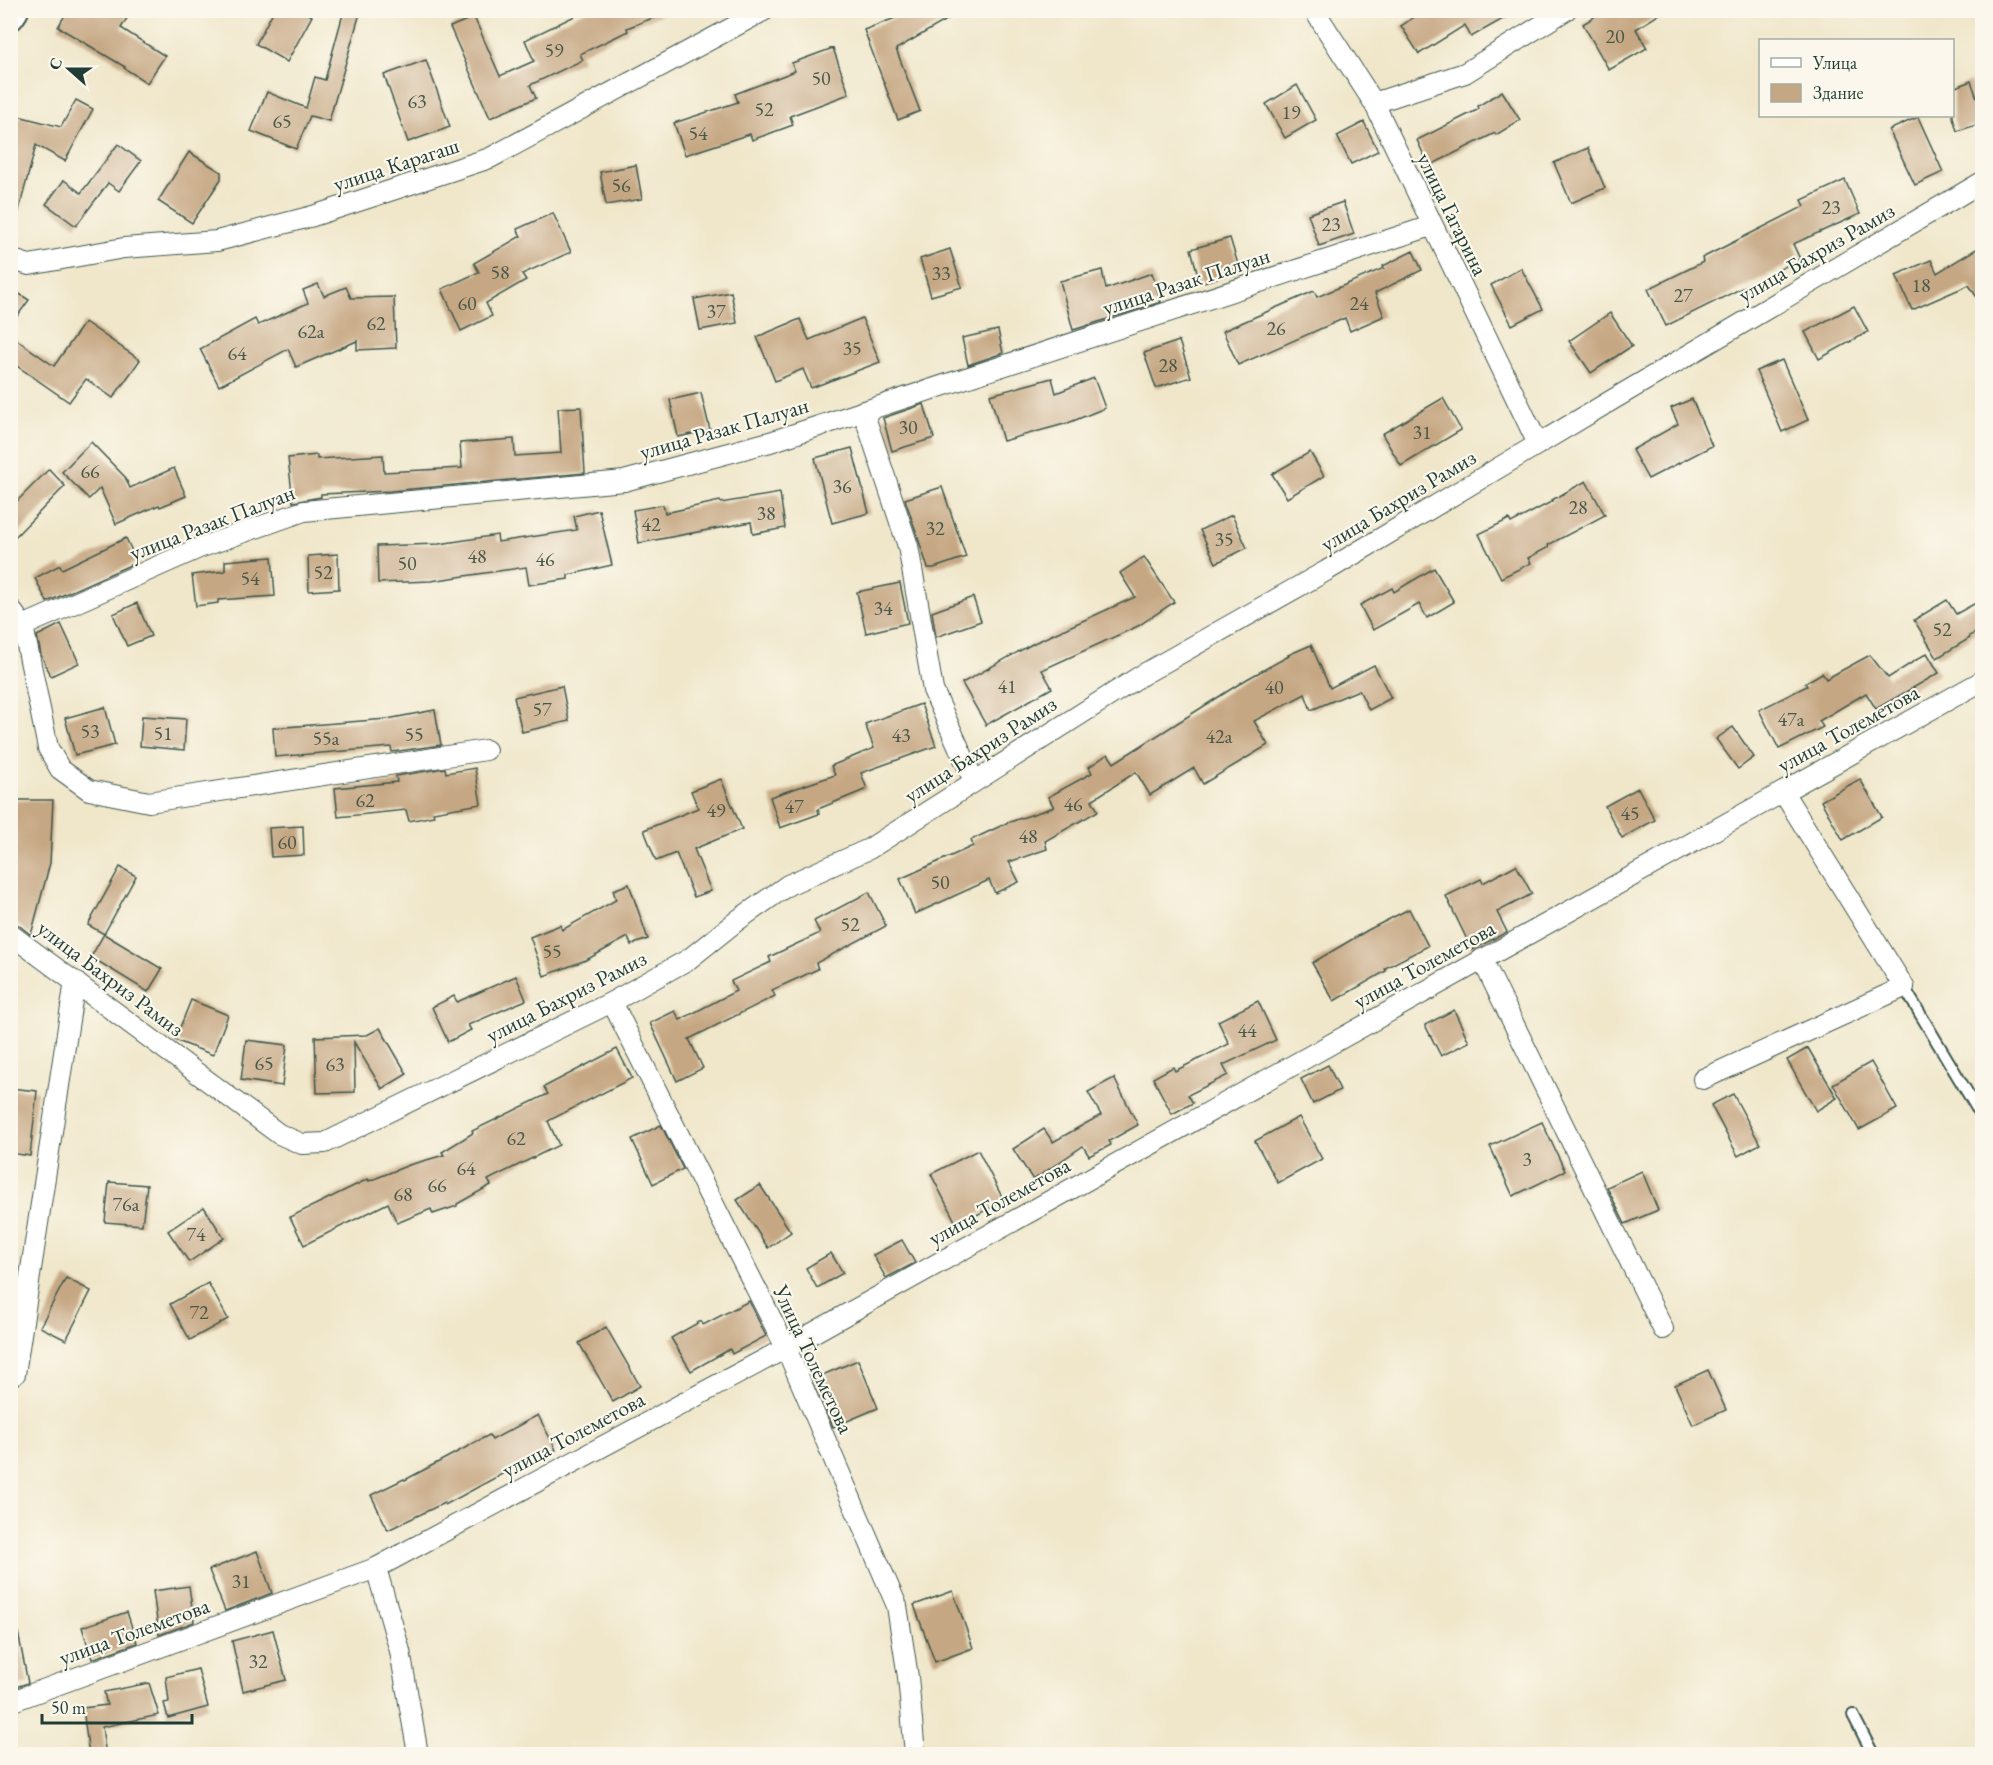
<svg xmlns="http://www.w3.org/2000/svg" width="1993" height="1765" font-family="'EB Garamond',serif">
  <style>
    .building { fill: #c6a783 }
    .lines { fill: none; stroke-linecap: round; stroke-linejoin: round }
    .lane-casing { stroke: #3e564b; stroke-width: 14 }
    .street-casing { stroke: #3e564b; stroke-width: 22 }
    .secondary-casing { stroke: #3e564b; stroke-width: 32 }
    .lane { stroke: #fff; stroke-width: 10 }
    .street { stroke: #fff; stroke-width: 20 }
    .secondary { stroke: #fff; stroke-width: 28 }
    .labels { text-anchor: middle; stroke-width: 4.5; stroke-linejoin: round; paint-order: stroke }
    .number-label { font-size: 20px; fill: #495848 }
    .street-label { font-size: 22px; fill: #1f3d34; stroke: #fbf7ec }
  </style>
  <rect width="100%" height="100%" fill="#fbf7ec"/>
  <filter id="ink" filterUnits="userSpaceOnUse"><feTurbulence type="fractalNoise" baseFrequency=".0167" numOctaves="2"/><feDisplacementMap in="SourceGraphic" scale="12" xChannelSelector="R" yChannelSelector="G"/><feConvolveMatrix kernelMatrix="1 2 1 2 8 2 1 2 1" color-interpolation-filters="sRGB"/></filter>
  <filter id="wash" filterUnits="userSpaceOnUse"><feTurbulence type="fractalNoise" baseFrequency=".008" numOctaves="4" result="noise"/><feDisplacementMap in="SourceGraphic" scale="24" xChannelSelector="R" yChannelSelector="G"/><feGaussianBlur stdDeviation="1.35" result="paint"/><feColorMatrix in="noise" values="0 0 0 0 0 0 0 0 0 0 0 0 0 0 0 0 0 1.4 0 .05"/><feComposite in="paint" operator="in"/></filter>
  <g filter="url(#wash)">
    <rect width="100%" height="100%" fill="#f0e7cb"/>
    <g id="blocks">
      <g class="building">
        <path d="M68,10H132L121,28L165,56L147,83L124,68L125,67L58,27Z"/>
        <path d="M274,10H302L312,16L287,62L256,44Z"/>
        <path d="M344,10L360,13L329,121L310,116L296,149L251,131L267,92L306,108L315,77L325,80Z"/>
        <path d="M587,10L668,12L627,28L628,31L580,54L583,60L530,85L536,98L490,118L450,27L474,17L500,76L534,61L525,40Z"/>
        <path d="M908,10H964L896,49L920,111L898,120L864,30L895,18Z"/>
        <path d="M1425,10H1519L1471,37L1465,25L1419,54L1401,26Z"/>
        <path d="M1605,10H1666L1636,29L1647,48L1609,70L1583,24Z"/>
        <path d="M833,48L849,94L790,116L793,125L752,140L750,134L685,155L674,123L738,102L735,94L795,71L792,63Z"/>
        <path d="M426,60L450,127L408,142L384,75Z"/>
        <path d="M1971,81L1983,115V123L1957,131L1953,117V88Z"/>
        <path d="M1297,85L1316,120L1285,138L1266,104Z"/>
        <path d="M1502,91L1520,120L1496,135L1495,133L1429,166L1417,140L1479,109L1478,106Z"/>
        <path d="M76,100L93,109L65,161L36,145L16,221L10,220V144L18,116L61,127Z"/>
        <path d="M1918,117L1943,172L1915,185L1889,130Z"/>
        <path d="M1364,122L1378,151L1351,164L1337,136Z"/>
        <path d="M118,144L141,161L119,191L108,183L76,226L46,204L64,180L81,193Z"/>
        <path d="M1588,148L1605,188L1571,203L1554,163Z"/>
        <path d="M189,152L221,172V179L192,223L158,201Z"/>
        <path d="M636,165L642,199L606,205L600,172Z"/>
        <path d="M1845,180L1860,214L1793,244L1800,259L1666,326L1648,289L1703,262L1702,258L1805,206L1802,200Z"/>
        <path d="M1343,202L1354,234L1319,246L1308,214Z"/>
        <path d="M553,213L571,252L522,274L526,280L486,303L492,316L461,331L442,289L479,272L474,263L521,236L517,229Z"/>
        <path d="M1230,238L1240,271L1200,283L1191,249Z"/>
        <path d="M1983,245V307L1969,285L1912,310L1896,275L1931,260L1937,273Z"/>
        <path d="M950,249L962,287L931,296L920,259Z"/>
        <path d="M1413,251L1422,270L1375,293L1384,316L1350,331L1345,318L1238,365L1223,331L1314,291L1317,297L1384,268L1383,266Z"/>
        <path d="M1521,268L1543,309L1512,325L1491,285Z"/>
        <path d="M1102,270L1106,289L1152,273L1161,302L1073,330L1060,281Z"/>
        <path d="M318,284L324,296L346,287L351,298L394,297L396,348L357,350V341L296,367L288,349L219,386L200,349L255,319L258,325L308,303L303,290Z"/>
        <path d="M10,288L29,300L10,326Z"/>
        <path d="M731,292L737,323L700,330L694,299Z"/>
        <path d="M1854,306L1868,332L1819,359L1805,332Z"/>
        <path d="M1610,313L1632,346L1591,373L1569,341Z"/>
        <path d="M862,318L880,362L811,388L803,369L775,381L757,337L800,319L809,340Z"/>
        <path d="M85,322L140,360L113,398L86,379L69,402L10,361V335L54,366Z"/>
        <path d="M998,330L1003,353L968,365L962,338Z"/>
        <path d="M1179,341L1191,377L1156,388L1144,353Z"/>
        <path d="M1782,360L1808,420L1782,432L1756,371Z"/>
        <path d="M1052,378L1056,393L1094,378L1105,408L1068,423L1003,441L990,395Z"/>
        <path d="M701,393L710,430L678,437L670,400Z"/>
        <path d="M1443,398L1461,430L1401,466L1382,434Z"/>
        <path d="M1692,399L1712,446L1648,479L1632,450L1678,424L1671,408Z"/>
        <path d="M924,404L934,438L892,451L883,418Z"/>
        <path d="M581,407L585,473L390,491L321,494V497L293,502L288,458L317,455V459L383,455L384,472L462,468L460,443L514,439L515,456L561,453L558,408Z"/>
        <path d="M91,442L125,477L130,488L174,468L186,496L160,507L159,505L116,524L100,488L89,499L62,472Z"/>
        <path d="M852,448L869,513L832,523L815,458Z"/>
        <path d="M1310,452L1324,476L1287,498L1272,474Z"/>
        <path d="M49,469L65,486L10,542V508Z"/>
        <path d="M1586,481L1605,515L1548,545L1549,547L1528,558L1531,563L1501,578L1479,534L1509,519L1511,523L1553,501L1552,500Z"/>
        <path d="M942,487L966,557L934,568H928L905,499Z"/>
        <path d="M780,493L785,528L753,534L751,522L639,543L633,510L663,505L665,513L720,501L721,503Z"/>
        <path d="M599,510L612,565L568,575V579L529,585L526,567L431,581L378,583L377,546L439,544L497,535L498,542L577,530L574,516Z"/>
        <path d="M1232,515L1247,548L1216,563L1200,530Z"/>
        <path d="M126,538L137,562L47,602L35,578L60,565L62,569Z"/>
        <path d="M338,554L339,589L309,591L308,556Z"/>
        <path d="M272,557L275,596L218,600V603L196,606L192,575L225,571V561Z"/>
        <path d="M1144,557L1174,602L1138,626L1042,670L1052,688L986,725L962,683L1034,643L1135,597L1120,573Z"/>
        <path d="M1434,568L1454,602L1427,618L1419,604L1373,630L1360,605L1392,588L1394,592Z"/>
        <path d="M900,583L908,623L866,633L857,592Z"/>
        <path d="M973,597L981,621L936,637L932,612Z"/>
        <path d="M1983,599V629L1969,636L1970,638L1937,658L1914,620L1947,600L1956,614Z"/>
        <path d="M137,603L151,636L127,646L113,614Z"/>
        <path d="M61,624L79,663L51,676L41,655L37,636Z"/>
        <path d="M1311,645L1330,688L1374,665L1391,698L1369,710L1359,690L1311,710L1305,694L1254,721L1268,745L1203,784L1194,768L1150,795L1136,772L1092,800L1098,811L1045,841L1047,849L1009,862L1019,882L995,893L989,880L915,914L900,879L973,846L971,840L1007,823L1054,807L1048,797L1092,773L1089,767L1108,754L1114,763L1247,679L1289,656L1288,655Z"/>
        <path d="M1927,653L1939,673L1876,709L1866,693L1819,721L1823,727L1779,749L1759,710L1807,686L1805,683L1822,673L1826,679L1870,655L1888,678Z"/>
        <path d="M562,686L569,721L522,732L514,697Z"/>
        <path d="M921,704L936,746L861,773L867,789L818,809L819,814L780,828L770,797L835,775L831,766L874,748L865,724Z"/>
        <path d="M105,707L115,745L75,755L65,718Z"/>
        <path d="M435,710L441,745L392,752L391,747L275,757L273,728L387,719Z"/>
        <path d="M142,716L186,719L184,750L140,746Z"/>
        <path d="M1733,727L1754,757L1738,769L1716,739Z"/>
        <path d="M445,768L446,773L475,768L481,804L433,812L434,816L409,821L406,810L338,817L335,788L397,782L396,776Z"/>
        <path d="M721,779L742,829L694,849L711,891L694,897L676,853L656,861L644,830L698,808L691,791Z"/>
        <path d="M1860,779L1882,817L1843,840L1821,801Z"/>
        <path d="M1638,788L1655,820L1622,838L1605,806Z"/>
        <path d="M10,800H53L50,863L31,935L17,924L10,922Z"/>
        <path d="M303,826L304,855L271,857L269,828Z"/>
        <path d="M1516,865L1532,894L1497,912L1507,932L1472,950L1446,896L1481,879L1483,883Z"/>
        <path d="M120,867L136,876L104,934L88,925Z"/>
        <path d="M629,884L648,939L631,945L628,937L586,960L544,976L530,937L560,925L562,930L616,900L613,890Z"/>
        <path d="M869,892L886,926L816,963L818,969L772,990L775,996L689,1039L703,1068L677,1081L650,1023L675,1011L680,1020L736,991L731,981L771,962L769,957L820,933L814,921Z"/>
        <path d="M1409,909L1428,946L1385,968L1386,971L1334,1001L1312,963L1368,930Z"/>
        <path d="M104,934L162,969L148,992L91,957Z"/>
        <path d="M516,976L526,1000L468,1025L471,1030L448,1042L432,1007L454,996L457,1002Z"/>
        <path d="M191,1000L228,1015L213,1055L175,1040Z"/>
        <path d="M1258,1001L1276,1040L1223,1065L1228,1075L1188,1095L1193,1103L1172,1114L1153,1078L1173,1067L1175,1071L1229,1044L1218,1021Z"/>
        <path d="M1454,1010L1469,1042L1441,1056L1425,1025Z"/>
        <path d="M380,1028L407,1074L382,1089L354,1042L355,1092L317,1093L315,1037L367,1035Z"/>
        <path d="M246,1040L287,1045L282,1086L241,1080Z"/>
        <path d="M1808,1048L1837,1098L1816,1111L1787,1060Z"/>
        <path d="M617,1049L632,1078L548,1121L559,1145L488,1180L491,1185L457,1204V1206L433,1214L431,1209L397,1223L388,1203L304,1245L290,1217L368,1179L369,1181L409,1165L444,1155L442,1152L473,1133L472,1131L548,1094L544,1087Z"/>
        <path d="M1871,1062L1897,1109L1859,1130L1833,1084Z"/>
        <path d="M1328,1065L1340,1090L1313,1104L1301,1079Z"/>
        <path d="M1114,1078L1138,1125L1109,1141L1111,1145L1089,1156L1083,1146L1033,1180L1013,1149L1044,1129L1053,1142L1101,1115L1088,1092Z"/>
        <path d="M10,1088L37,1091L30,1156L10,1153Z"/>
        <path d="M1733,1094L1760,1144L1738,1156L1711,1105Z"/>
        <path d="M1299,1117L1322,1159L1278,1183L1255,1141Z"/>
        <path d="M1542,1122L1565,1171L1513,1196L1490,1146Z"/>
        <path d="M661,1125L683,1169L653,1184L632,1139Z"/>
        <path d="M978,1150L1004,1201L957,1225L931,1174Z"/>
        <path d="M1642,1171L1658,1210L1625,1224L1607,1187Z"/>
        <path d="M109,1182L147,1185L142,1225L105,1222Z"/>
        <path d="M760,1185L791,1232L768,1248L737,1200Z"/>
        <path d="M204,1207L224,1238L189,1262L168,1231Z"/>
        <path d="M902,1240L915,1263L886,1278L873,1255Z"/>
        <path d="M831,1253L843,1273L817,1288L806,1268Z"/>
        <path d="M66,1278L91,1291L66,1340L40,1327Z"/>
        <path d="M208,1283L228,1319L190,1340L170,1304Z"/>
        <path d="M749,1301L766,1336L732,1354L730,1349L691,1371L671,1338L701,1321L703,1325Z"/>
        <path d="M606,1327L640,1386L613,1402L579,1343Z"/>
        <path d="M858,1360L878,1408L833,1427L813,1379Z"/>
        <path d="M1708,1370L1726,1410L1693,1425L1675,1385Z"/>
        <path d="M538,1415L556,1450L527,1466L524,1462L445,1505L444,1503L388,1530L371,1495L404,1479L405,1480L489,1435L492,1440Z"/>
        <path d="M257,1551L272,1593L225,1611L209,1570Z"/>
        <path d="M189,1586L194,1622L159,1635L153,1591Z"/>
        <path d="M953,1591L973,1648L935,1662L914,1605Z"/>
        <path d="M127,1612L137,1643L92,1659L82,1627Z"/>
        <path d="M273,1630L286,1680L243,1691L232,1641Z"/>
        <path d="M18,1632L28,1683L10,1689V1633Z"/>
        <path d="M198,1669L208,1707L168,1718L164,1703L169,1702L166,1677Z"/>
        <path d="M149,1683L159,1715L102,1727L106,1755H89L83,1708L107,1705L104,1692Z"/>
      </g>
    </g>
  </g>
  <g filter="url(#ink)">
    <use href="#blocks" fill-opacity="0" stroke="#3e564b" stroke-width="1.5"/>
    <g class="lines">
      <defs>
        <g id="lane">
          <path d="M1904,987L1982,1117"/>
          <path d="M1853,1715L1873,1754"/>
        </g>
        <g id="street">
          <path d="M1314,10L1374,103L1538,444"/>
          <path d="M1374,103L1465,73L1566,10"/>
          <path d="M10,259L29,265L124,248L217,241L313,216L490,158L765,10"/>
          <path d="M863,411L908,546L933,690L974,781"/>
          <path d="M10,608L23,626L48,748L60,769L89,790L149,802L486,750"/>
          <path d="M23,626L199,548L304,511L624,481L770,442L1431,226"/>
          <path d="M10,934L279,1134L302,1144L325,1143L612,1002L689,959L738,920L788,885L869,849L1142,675L1326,571L1612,400L1982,182"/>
          <path d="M1482,959L1663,1329"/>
          <path d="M612,1002L786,1348L897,1606L908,1677L915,1754"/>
          <path d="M1703,1079L1904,987L1783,792"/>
          <path d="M10,1372L15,1374L75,981"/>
          <path d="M376,1568L400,1651L418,1754"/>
          <path d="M10,1702L376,1568L786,1348L1982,681"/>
        </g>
        <path id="secondary" d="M10,16L14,10"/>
      </defs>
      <use href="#lane" class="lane-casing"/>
      <use href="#street" class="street-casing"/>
      <use href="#secondary" class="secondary-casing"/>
      <use href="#lane" class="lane"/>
      <use href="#street" class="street"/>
      <use href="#secondary" class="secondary"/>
    </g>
  </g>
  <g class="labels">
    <g class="number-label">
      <text x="1615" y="43">20</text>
      <text x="554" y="57">59</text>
      <text x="821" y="85">50</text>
      <text x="417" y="108">63</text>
      <text x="764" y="116">52</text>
      <text x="1291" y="119">19</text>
      <text x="282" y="128">65</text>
      <text x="698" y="140">54</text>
      <text x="621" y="192">56</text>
      <text x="1831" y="214">23</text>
      <text x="1331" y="231">23</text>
      <text x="500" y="279">58</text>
      <text x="941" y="280">33</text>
      <text x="1921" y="292">18</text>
      <text x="1683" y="302">27</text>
      <text x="467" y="310">60</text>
      <text x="1359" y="310">24</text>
      <text x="716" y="318">37</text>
      <text x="376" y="330">62</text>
      <text x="1276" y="335">26</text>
      <text x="311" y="338">62а</text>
      <text x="852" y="355">35</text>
      <text x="237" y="360">64</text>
      <text x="1168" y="372">28</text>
      <text x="908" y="434">30</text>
      <text x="1422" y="439">31</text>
      <text x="90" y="478">66</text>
      <text x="842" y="493">36</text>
      <text x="1578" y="514">28</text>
      <text x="766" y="520">38</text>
      <text x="651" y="531">42</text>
      <text x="935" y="535">32</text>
      <text x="1224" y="546">35</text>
      <text x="477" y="563">48</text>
      <text x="545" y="566">46</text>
      <text x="407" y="570">50</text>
      <text x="323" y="579">52</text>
      <text x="250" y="585">54</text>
      <text x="883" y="615">34</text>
      <text x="1942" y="636">52</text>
      <text x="1007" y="693">41</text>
      <text x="1274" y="694">40</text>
      <text x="542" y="716">57</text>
      <text x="1791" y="726">47а</text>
      <text x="90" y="738">53</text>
      <text x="163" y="740">51</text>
      <text x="414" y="741">55</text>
      <text x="901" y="742">43</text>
      <text x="1219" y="743">42а</text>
      <text x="326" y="745">55а</text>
      <text x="365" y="807">62</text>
      <text x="1073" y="811">46</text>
      <text x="794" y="813">47</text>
      <text x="716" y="817">49</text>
      <text x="1630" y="820">45</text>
      <text x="1028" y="843">48</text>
      <text x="287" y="849">60</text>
      <text x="940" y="889">50</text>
      <text x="850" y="931">52</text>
      <text x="552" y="958">55</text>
      <text x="1247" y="1037">44</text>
      <text x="264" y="1070">65</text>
      <text x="335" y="1071">63</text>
      <text x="516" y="1145">62</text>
      <text x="1527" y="1166">3</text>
      <text x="466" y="1175">64</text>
      <text x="437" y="1192">66</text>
      <text x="403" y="1201">68</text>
      <text x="126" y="1211">76а</text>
      <text x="196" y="1241">74</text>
      <text x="199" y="1319">72</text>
      <text x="241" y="1588">31</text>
      <text x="258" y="1668">32</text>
    </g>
    <g class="street-label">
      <text transform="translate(396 164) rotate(-18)" y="8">улица Карагаш</text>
      <text transform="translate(1453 214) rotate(64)" y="8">улица Гагарина</text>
      <text transform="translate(1816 252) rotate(-30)" y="8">улица Бахриз Рамиз</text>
      <text transform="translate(1186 281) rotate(-18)" y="8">улица Разак Палуан</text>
      <text transform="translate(724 428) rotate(-16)" y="8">улица Разак Палуан</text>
      <text transform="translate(1398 500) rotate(-31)" y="8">улица Бахриз Рамиз</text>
      <text transform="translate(212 522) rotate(-21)" y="8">улица Разак Палуан</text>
      <text transform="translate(1848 728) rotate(-29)" y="8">улица Толеметова</text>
      <text transform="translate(980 749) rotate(-33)" y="8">улица Бахриз Рамиз</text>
      <text transform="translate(1424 964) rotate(-29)" y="8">улица Толеметова</text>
      <text transform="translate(111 978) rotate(37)" y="8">улица Бахриз Рамиз</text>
      <text transform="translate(566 996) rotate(-27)" y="8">улица Бахриз Рамиз</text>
      <text transform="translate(999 1201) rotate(-29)" y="8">улица Толеметова</text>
      <text transform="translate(814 1359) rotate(65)" y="8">Улица Толеметова</text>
      <text transform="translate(573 1434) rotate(-28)" y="8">улица Толеметова</text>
      <text transform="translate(134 1631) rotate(-20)" y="8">улица Толеметова</text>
    </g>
  </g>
  <rect width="1993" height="1765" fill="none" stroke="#fbf7ec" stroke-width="36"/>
  <rect x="1759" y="39" width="195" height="78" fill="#fbf7ec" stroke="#a3ada2" stroke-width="1.5"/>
  <rect x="1771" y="58" width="30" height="9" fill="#ffffff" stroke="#a3ada2" stroke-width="1.5"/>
  <text x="1813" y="69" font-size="18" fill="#1f3d34">Улица</text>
  <rect x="1771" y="84" width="30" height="18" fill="#c6a783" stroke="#a3ada2" stroke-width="1.5"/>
  <text x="1813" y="99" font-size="18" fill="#1f3d34">Здание</text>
  <g transform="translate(69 69) rotate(291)" stroke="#fbf7ec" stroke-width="4.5" paint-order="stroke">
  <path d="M0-4.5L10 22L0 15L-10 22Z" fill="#1f3d34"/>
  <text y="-9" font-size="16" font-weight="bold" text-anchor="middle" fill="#1f3d34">С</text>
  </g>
  <path d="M42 1714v9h150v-9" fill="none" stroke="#1f3d34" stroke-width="3"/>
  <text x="51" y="1714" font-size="18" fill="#1f3d34" stroke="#fbf7ec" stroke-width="4.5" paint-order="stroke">50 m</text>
</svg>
